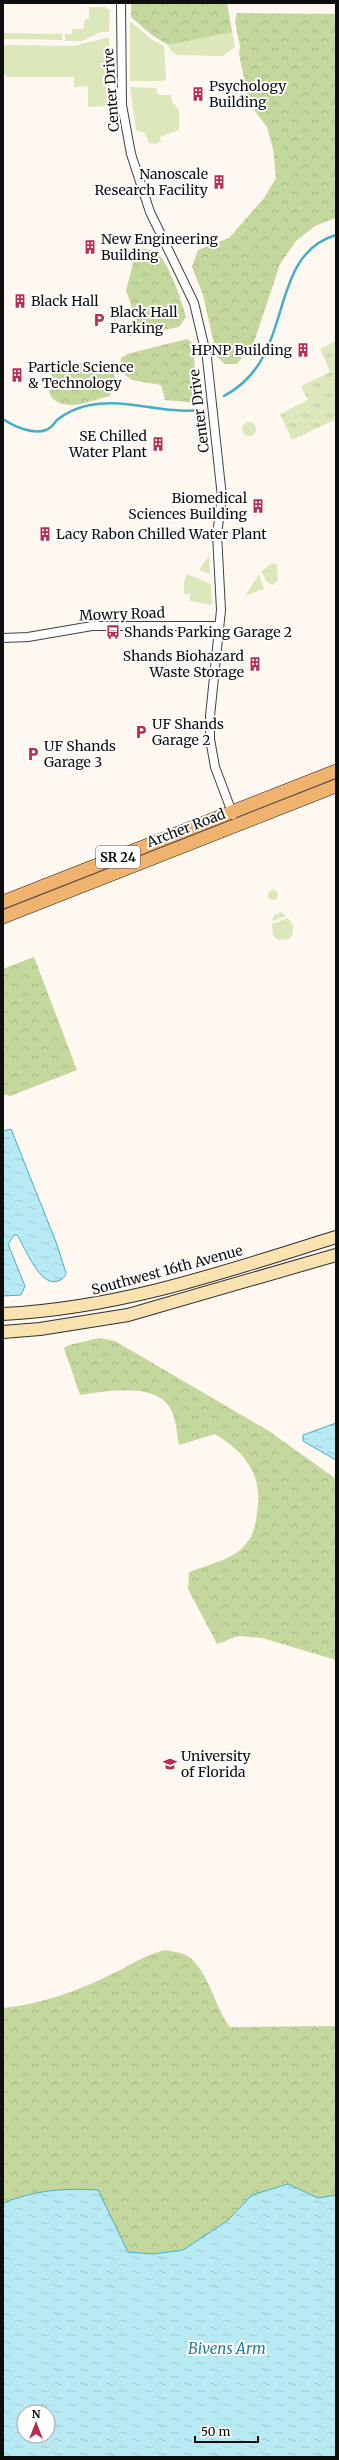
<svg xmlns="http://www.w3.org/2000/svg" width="339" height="2460" font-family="Merriweather,serif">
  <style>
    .grass { fill: #dce7bc }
    .forest { fill: url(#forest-crowns) }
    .park { fill: url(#park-tufts) }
    .water { fill: url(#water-ripples); stroke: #43afc6; fill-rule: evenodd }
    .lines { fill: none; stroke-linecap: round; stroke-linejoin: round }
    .stream { stroke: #43afc6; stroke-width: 2.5 }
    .minor-casing { stroke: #414141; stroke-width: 10 }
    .secondary-casing { stroke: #303030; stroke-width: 14 }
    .primary-casing { stroke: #1f1f1f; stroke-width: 14 }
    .minor { stroke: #fff; stroke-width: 8 }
    .secondary { stroke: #fae1b0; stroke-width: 12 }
    .primary { stroke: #f0b36f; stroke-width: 13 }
    .labels { text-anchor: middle; stroke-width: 4; stroke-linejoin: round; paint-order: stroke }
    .shield { fill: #fff; stroke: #565656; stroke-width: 1 }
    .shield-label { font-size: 13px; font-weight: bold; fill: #0e0e0e }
    .poi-label { font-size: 14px; fill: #0e0e0e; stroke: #fff; text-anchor: start }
    .street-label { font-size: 14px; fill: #0e0e0e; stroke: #fff }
    .water-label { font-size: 15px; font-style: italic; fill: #1e809a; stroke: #fff }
  </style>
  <defs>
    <pattern id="forest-crowns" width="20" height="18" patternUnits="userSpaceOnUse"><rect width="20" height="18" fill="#c4d79c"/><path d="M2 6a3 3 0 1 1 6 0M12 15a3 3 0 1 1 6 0" fill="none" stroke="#a7b785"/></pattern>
    <pattern id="park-tufts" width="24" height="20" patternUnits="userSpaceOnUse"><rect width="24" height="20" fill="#dce7bc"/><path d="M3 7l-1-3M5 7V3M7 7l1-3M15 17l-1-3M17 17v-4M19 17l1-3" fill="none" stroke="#bcc5a0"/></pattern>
    <pattern id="water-ripples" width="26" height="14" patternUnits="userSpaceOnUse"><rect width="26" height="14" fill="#b8eaf3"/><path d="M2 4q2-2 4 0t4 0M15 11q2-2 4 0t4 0" fill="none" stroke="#9dc8cf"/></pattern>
  </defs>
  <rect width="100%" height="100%" fill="#fef8f1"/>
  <g class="grass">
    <path d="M131,3H227L235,47L223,56L177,55L171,51L167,43L152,35L131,17Z"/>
    <path d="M89,7H106L110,11L109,32H101L82,41H65V34H72V29H83L85,19H89Z"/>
    <path d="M130,21L151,39L164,46L166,79L164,81H130Z"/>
    <path d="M3,33L62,34V40L3,39Z"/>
    <path d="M109,37L110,101L108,106L88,107V86L74,87V77H8L3,74V45L74,46Z"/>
    <path d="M130,87L156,88L158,95H171L172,101L179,111V130L160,137L161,141L156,144L149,143L145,133L136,130Z"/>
    <circle cx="249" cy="429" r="7"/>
    <path d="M209,555L210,574L199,570Z"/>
    <path d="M272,563L277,565L278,580L273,585L268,583L261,572Z"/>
    <path d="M187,574L211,584L212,605L190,601V594H184V582Z"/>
    <path d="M259,574L264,589L245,596Z"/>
    <circle cx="273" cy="895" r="5"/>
    <path d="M281,912L286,916L272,921L274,915Z"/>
    <path d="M288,918L293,926V934L289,939L278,940L273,935L272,924Z"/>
  </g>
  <g class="forest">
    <path d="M131,3H227L232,32L168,45L152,35L131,17Z"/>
    <path d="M237,13L336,14V218L315,226L296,241L280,264L254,342L237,364H225L217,357L203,295L192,267L198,250L229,238L264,198L276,178L273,149L267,127L255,111L247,93L239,54L240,47L235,21Z"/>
    <path d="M137,249C144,249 153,249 158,254C169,263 182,302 186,317L179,327L130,336L123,333L124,327L136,319L126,290Z"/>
    <path d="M187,339L192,342L199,403L165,400L161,385L132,380L121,372V358L127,354Z"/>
    <path d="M58,363H111L115,377L110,396C100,398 79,406 71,405C42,404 46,381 58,363Z"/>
    <path d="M34,957L77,1070L10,1096L3,1094V969Z"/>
    <path d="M99,1338L115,1341L269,1431L336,1479V1660L262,1638L238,1636L217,1644L188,1589L189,1572C207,1565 233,1560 246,1544C253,1536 256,1524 257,1513C263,1475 247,1454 215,1434L179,1445C177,1434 176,1418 170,1408C156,1382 104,1391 80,1395L64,1348L69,1345Z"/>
    <path d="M165,1950C171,1951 178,1952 184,1954C207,1964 215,2009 230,2027L336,2026V2195L318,2198L288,2184L252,2195L227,2221L183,2250L153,2254L128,2252L98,2190C63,2188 36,2190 3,2203V2008C43,2004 80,1990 116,1972C134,1963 145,1955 165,1950Z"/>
  </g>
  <path class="park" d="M336,341V419L292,440L280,414L308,400L301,386L330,372L320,349Z"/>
  <g class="water">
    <path d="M11,1129L56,1242L66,1273C65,1277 63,1279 58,1281C40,1288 25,1247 17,1235H14L8,1244L25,1286L21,1295L3,1296V1131Z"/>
    <path d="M336,1423V1460L303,1441V1435Z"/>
    <path d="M288,2184L318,2198L336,2195V2457H3V2203C36,2190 63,2188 98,2190L128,2252L153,2254L183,2250L227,2221L252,2195ZM24,2412H48V2436H24Z"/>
  </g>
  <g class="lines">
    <g class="stream">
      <path d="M224,396C241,387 255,373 264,355C286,315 283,250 336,235"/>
      <path d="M3,419C13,426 33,435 46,430C50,429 54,424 57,420C66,413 79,407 90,405C127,398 162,414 199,410"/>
    </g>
    <defs>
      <g id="minor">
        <path d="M121,3L122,105L131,154L150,212L194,303L207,358L222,497L217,534L221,610L210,716V739L215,767L233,815"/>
        <path d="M3,638L28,637L92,626H219"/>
      </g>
      <g id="secondary">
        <path d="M3,1314C121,1308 224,1272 336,1237"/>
        <path d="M3,1332L40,1329L128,1315L336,1255"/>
      </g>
      <g id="primary">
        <path d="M3,902L336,771"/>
        <path d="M3,917L336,786"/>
      </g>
    </defs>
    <use href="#minor" class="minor-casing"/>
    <use href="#secondary" class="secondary-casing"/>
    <use href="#primary" class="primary-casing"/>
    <use href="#minor" class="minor"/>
    <use href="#secondary" class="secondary"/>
    <use href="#primary" class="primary"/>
  </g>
  <defs>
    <symbol id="building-bare" viewBox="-9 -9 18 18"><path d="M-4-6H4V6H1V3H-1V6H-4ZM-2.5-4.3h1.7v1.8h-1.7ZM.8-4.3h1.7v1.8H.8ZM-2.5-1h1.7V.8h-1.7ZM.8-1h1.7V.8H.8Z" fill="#b72e53" stroke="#fff" stroke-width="2.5" paint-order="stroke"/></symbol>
    <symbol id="parking-bare" viewBox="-9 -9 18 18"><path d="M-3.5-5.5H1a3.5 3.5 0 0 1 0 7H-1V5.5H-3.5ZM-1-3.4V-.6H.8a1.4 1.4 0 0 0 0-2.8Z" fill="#b72e53" stroke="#fff" stroke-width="2.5" paint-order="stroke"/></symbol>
    <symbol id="bus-bare" viewBox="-9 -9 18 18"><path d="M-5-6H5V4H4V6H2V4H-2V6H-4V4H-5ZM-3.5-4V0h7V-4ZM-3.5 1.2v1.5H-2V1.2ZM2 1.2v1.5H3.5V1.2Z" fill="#b72e53" stroke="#fff" stroke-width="2.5" paint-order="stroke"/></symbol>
    <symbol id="university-bare" viewBox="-9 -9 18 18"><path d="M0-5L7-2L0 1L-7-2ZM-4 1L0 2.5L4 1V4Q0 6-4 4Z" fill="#b72e53" stroke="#fff" stroke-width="2.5" paint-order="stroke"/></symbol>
  </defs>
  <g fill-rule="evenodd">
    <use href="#building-bare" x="188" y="84" width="20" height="20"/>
    <use href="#building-bare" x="209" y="172" width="20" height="20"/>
    <use href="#building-bare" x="80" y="237" width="20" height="20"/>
    <use href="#building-bare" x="10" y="291" width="20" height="20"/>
    <use href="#parking-bare" x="89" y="310" width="20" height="20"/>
    <use href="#building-bare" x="293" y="340" width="20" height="20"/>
    <use href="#building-bare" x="7" y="365" width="20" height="20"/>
    <use href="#building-bare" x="148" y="434" width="20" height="20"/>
    <use href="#building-bare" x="248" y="496" width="20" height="20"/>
    <use href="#building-bare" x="35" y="524" width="20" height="20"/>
    <use href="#bus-bare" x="103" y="622" width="20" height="20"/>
    <use href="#building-bare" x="245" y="654" width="20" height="20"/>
    <use href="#parking-bare" x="131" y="722" width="20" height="20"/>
    <use href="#parking-bare" x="23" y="744" width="20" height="20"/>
    <use href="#university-bare" x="160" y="1754" width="20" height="20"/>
  </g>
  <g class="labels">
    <rect class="shield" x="96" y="846" width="44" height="22" rx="3"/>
    <g class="shield-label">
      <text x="118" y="862">SR 24</text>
    </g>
    <g class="poi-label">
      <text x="209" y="91">Psychology<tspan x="209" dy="16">Building</tspan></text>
      <text x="208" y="179" text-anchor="end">Nanoscale<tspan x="208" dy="16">Research Facility</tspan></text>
      <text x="101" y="244">New Engineering<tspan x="101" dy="16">Building</tspan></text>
      <text x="31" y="306">Black Hall</text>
      <text x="110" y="317">Black Hall<tspan x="110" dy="16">Parking</tspan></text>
      <text x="292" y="355" text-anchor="end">HPNP Building</text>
      <text x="28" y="372">Particle Science<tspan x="28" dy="16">&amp; Technology</tspan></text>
      <text x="147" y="441" text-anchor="end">SE Chilled<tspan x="147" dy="16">Water Plant</tspan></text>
      <text x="247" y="503" text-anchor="end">Biomedical<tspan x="247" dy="16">Sciences Building</tspan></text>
      <text x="56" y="539">Lacy Rabon Chilled Water Plant</text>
      <text x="124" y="637">Shands Parking Garage 2</text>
      <text x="244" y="661" text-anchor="end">Shands Biohazard<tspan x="244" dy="16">Waste Storage</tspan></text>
      <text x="152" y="729">UF Shands<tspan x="152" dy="16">Garage 2</tspan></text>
      <text x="44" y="751">UF Shands<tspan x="44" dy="16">Garage 3</tspan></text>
      <text x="181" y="1761">University<tspan x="181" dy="16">of Florida</tspan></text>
    </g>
    <g class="street-label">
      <text transform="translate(111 90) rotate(-94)" y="5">Center Drive</text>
      <text transform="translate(199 411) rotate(-97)" y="5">Center Drive</text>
      <text transform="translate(122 614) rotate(-2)" y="5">Mowry Road</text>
      <text transform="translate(186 828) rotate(-21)" y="5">Archer Road</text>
      <text transform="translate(167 1270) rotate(-15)" y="5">Southwest 16th Avenue</text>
    </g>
    <g class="water-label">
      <text x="227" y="2354">Bivens Arm</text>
    </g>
  </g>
  <rect width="339" height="2460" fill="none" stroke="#0e0e0e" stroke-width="8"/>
  <g transform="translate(36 2424)"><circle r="19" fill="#ffffff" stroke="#9f9f9f"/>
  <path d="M0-3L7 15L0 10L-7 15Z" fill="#b72e53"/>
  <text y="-6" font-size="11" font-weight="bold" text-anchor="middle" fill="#0e0e0e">N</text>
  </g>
  <path d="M195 2436v6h63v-6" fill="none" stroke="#0e0e0e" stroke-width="2"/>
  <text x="201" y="2436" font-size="12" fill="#0e0e0e" stroke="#ffffff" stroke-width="3" paint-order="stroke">50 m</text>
</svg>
